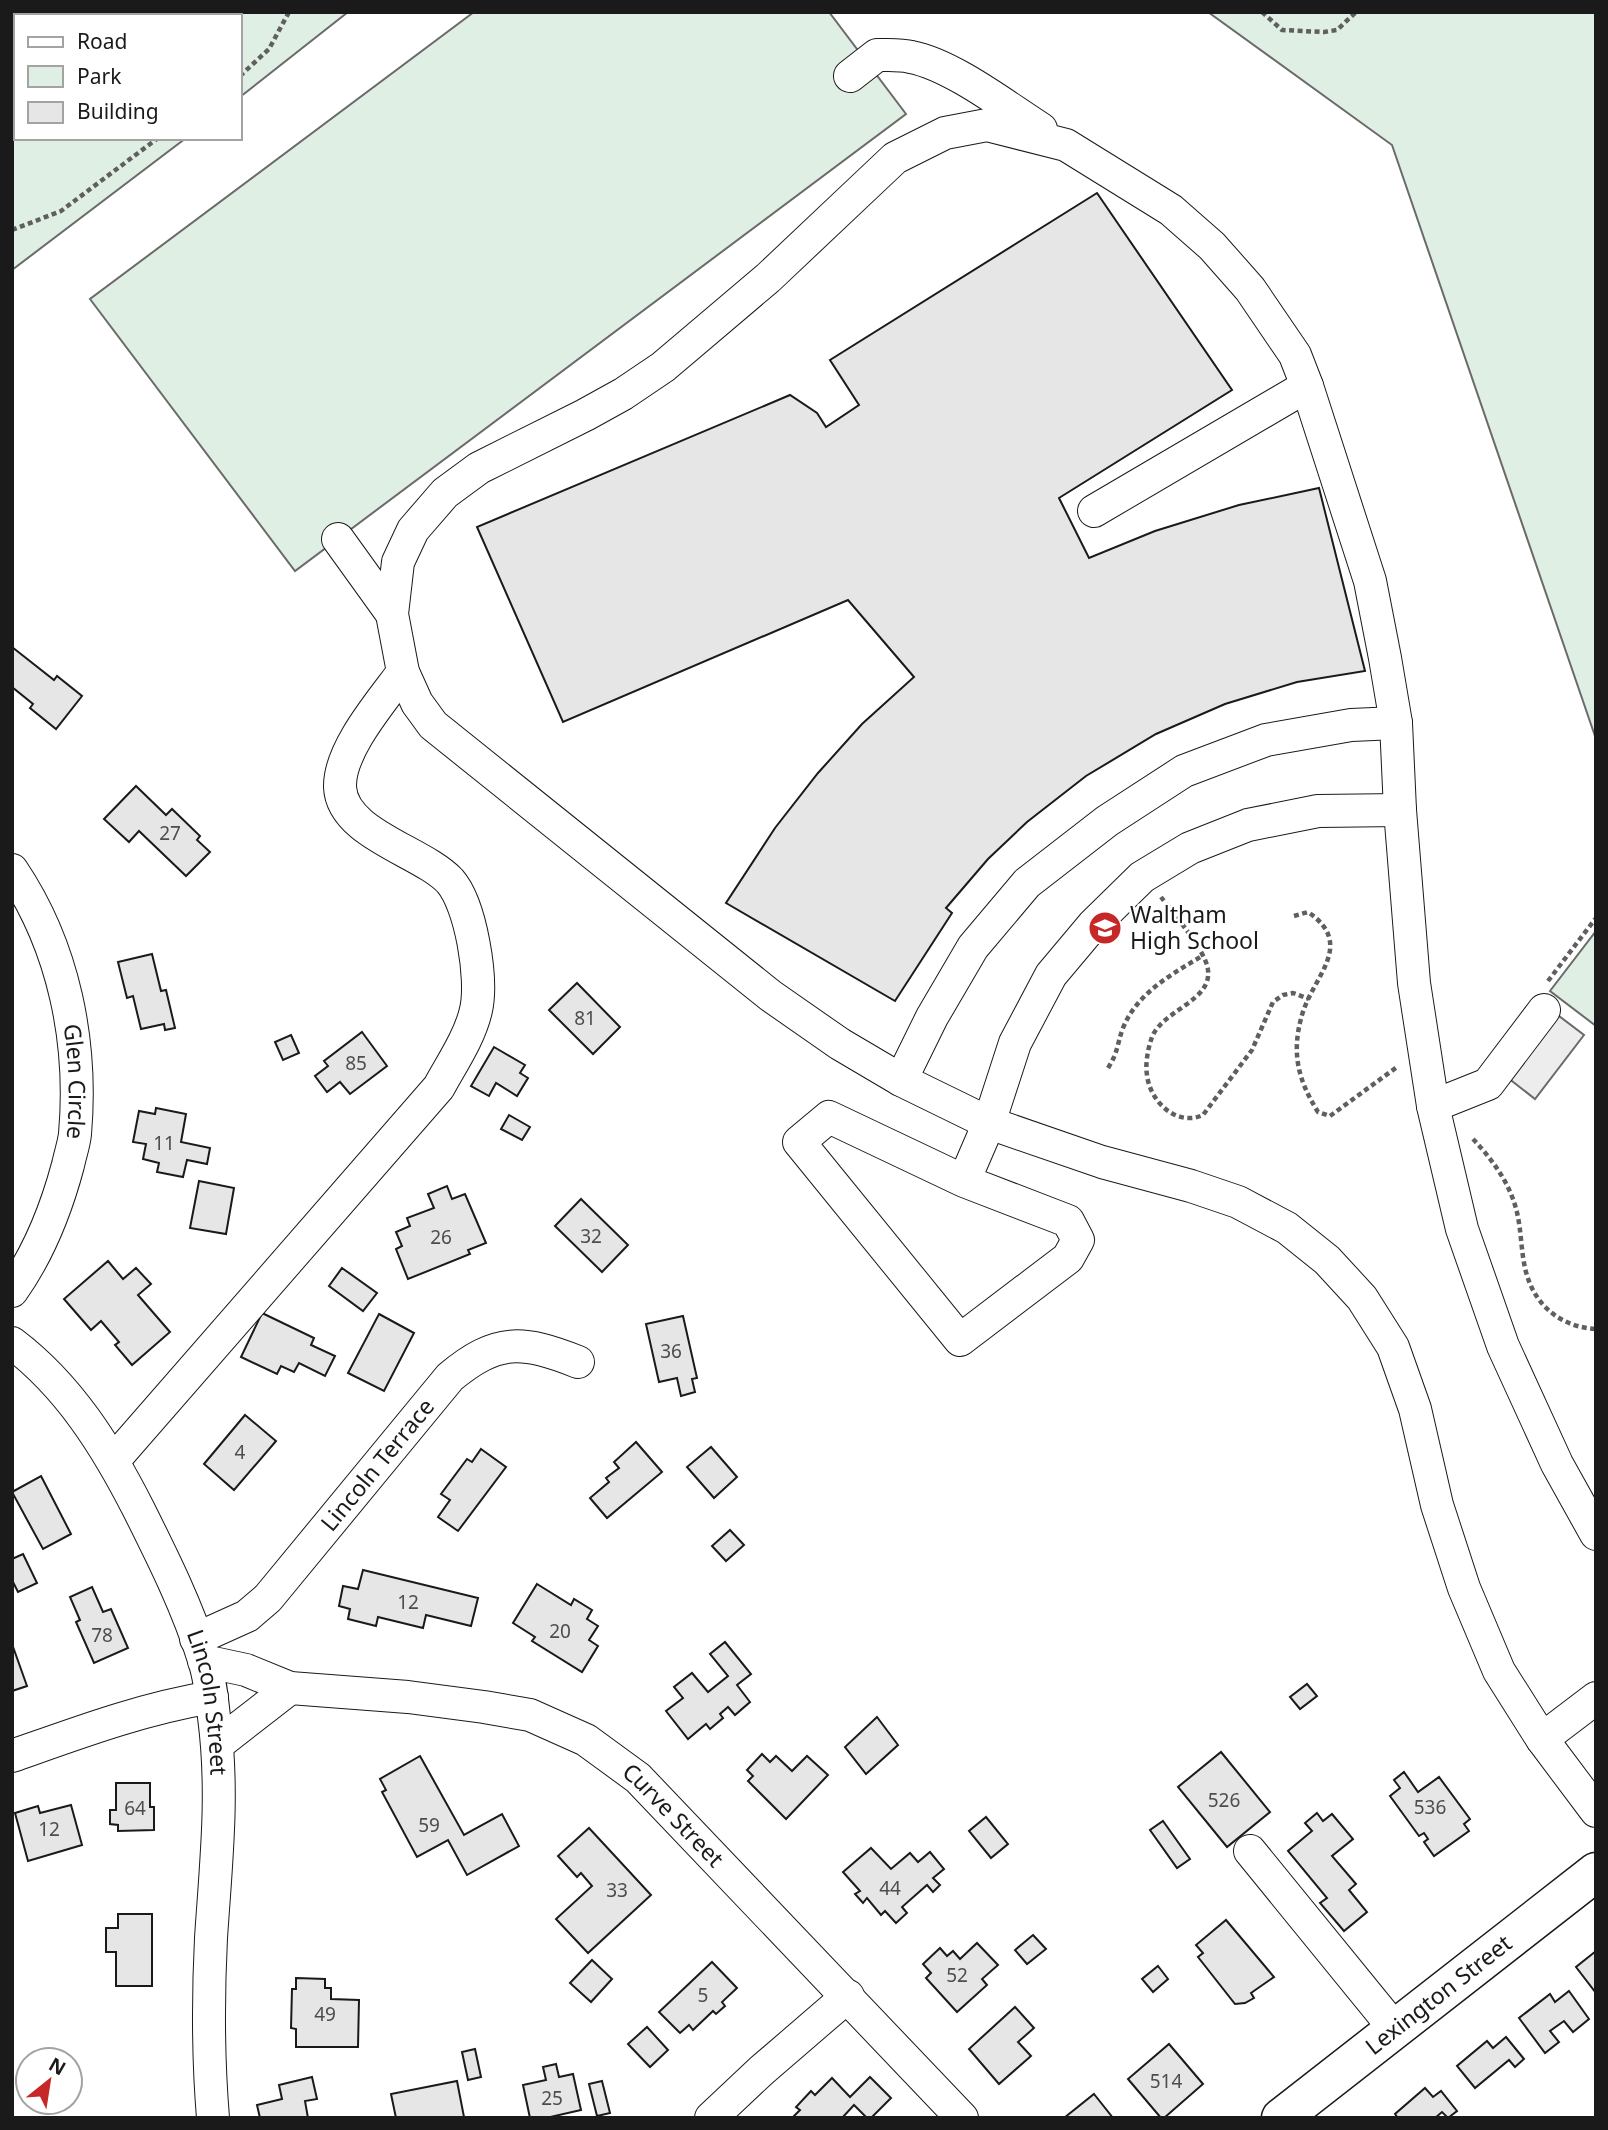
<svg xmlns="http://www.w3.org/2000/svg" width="1608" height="2130" font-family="'Noto Sans',sans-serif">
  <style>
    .green { fill: #e0efe3; stroke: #6a6a6a; stroke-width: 2 }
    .parking { fill: #ededed; stroke: #6a6a6a; stroke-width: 2 }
    .building { fill: #e6e6e6; stroke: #1a1a1a; stroke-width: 2 }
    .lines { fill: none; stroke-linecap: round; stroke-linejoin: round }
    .minor-casing { stroke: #1a1a1a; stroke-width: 34 }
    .major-casing { stroke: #1a1a1a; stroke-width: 41 }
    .path { stroke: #5f5f5f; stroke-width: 4.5; stroke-dasharray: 5 3.5; stroke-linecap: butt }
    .minor { stroke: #fff; stroke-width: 32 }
    .major { stroke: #fff; stroke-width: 38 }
    .labels { text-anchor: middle; stroke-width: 5; stroke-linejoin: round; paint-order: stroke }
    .number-label { font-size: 19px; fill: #4d4d4d }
    .poi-label { font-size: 23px; fill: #1a1a1a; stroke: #fff; text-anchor: start }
    .street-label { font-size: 23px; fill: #1a1a1a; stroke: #fff }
  </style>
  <rect width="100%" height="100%" fill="#fff"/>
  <g class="green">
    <path d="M12,12H348L240,97V16H16V138H186L12,270Z"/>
    <path d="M474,12H829L906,114L295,571L90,299Z"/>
    <path d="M1208,12H1596V739L1392,145Z"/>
    <path d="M1596,931V1026L1550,991Z"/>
  </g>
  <path class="parking" d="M1538,1000L1584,1035L1535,1099L1489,1063Z"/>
  <g class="building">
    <path d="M1097,193L1232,390L1059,498L1089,558L1155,531L1239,505L1319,488L1365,671L1297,682L1225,704L1156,734L1086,776L1027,822L988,859L946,908L952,913L895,1001L726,903L775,828L818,773L862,724L914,677L848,600L563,722L477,527L790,395L817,413L826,427L859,405L830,360Z"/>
    <path d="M12,647L54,680L57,676L82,696L56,729L30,708L33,704L12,687Z"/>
    <path d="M136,786L166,815L172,809L200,836L197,840L210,852L186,876L139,831L129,842L104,819Z"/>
    <path d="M152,954L161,991L166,990L175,1028L165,1030L164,1024L141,1029L133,996L127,998L118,962Z"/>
    <path d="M577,983L620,1027L593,1054L549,1010Z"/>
    <path d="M362,1032L387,1066L350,1094L340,1082L327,1092L315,1076L328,1066L324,1061Z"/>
    <path d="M291,1035L299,1053L283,1060L275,1042Z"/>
    <path d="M494,1047L525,1065L520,1073L528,1078L517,1096L496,1083L489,1096L471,1086Z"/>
    <path d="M156,1108L186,1114L181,1142L210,1148L207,1164L187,1160L183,1177L157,1172L159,1163L143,1159L146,1144L133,1142L139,1111L155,1114Z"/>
    <path d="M509,1115L530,1127L522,1140L501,1129Z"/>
    <path d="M199,1181L234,1188L226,1234L190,1228Z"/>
    <path d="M447,1186L452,1199L465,1194L486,1243L468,1250L470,1254L408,1279L396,1249L402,1246L396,1232L410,1226L407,1218L434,1208L428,1194Z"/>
    <path d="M581,1199L628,1245L602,1272L555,1226Z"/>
    <path d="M108,1261L123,1279L136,1268L151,1284L138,1295L170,1332L132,1365L115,1345L119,1342L101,1321L91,1330L64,1299Z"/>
    <path d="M342,1268L377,1293L363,1311L329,1286Z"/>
    <path d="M262,1313L314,1338L311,1345L335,1356L325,1376L299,1363L294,1372L281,1366L277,1374L241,1357Z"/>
    <path d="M379,1314L414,1333L384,1391L348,1373Z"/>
    <path d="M683,1316L697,1378L692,1379L695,1392L681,1396L677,1378L659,1382L646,1324Z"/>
    <path d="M245,1415L276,1441L234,1490L204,1464Z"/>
    <path d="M636,1442L662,1472L607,1518L590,1498L609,1482L606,1478L619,1468L614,1462Z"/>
    <path d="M711,1447L737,1477L714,1498L687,1467Z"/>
    <path d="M481,1449L506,1467L458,1531L438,1517L450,1500L441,1494L467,1459L472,1462Z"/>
    <path d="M41,1476L71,1534L43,1549L12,1492Z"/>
    <path d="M730,1530L744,1545L726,1561L712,1546Z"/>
    <path d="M23,1554L37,1583L18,1592L12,1580V1559Z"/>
    <path d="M363,1570L478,1598L471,1626L426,1615L423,1628L378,1617L376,1626L348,1619L350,1609L339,1606L343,1586L358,1589Z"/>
    <path d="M537,1584L571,1605L574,1599L592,1610L587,1619L598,1626L589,1640L598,1646L582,1672L532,1641L535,1637L513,1623Z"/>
    <path d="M92,1587L103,1612L111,1609L128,1648L94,1663L76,1622L80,1620L70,1597Z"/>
    <path d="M725,1642L751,1674L737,1685L750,1702L735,1715L728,1707L720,1714L723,1718L710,1729L706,1724L688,1739L666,1711L683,1698L674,1687L692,1673L708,1692L728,1676L710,1654Z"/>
    <path d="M12,1644L27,1686L12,1691Z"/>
    <path d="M1307,1684L1317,1696L1300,1709L1290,1697Z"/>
    <path d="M877,1717L898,1745L866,1774L845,1747Z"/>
    <path d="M1221,1752L1270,1812L1227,1847L1178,1787Z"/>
    <path d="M762,1754L770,1762L776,1756L792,1771L807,1756L828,1775L786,1819L748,1781L753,1776L747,1770Z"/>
    <path d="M420,1756L464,1835L502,1814L519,1846L467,1875L448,1840L417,1857L382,1792L386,1790L380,1779Z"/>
    <path d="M1404,1772L1418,1792L1439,1777L1470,1819L1464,1824L1469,1831L1434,1856L1424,1842L1428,1839L1424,1833L1419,1836L1390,1796L1400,1788L1394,1780Z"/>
    <path d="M116,1783H150V1807H154V1830L118,1831V1825L110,1824V1810H116Z"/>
    <path d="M71,1805L82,1845L28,1861L15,1813L38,1806L40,1813Z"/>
    <path d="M1317,1813L1323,1821L1332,1814L1353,1839L1332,1856L1356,1884L1349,1890L1367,1912L1344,1931L1320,1903L1327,1898L1288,1851L1312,1831L1305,1823Z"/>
    <path d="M986,1817L1008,1844L991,1858L969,1831Z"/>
    <path d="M1163,1821L1190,1859L1177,1868L1150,1830Z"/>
    <path d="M589,1828L651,1895L588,1953L556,1919L592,1886L581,1873L577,1877L558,1856Z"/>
    <path d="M871,1848L891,1869L910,1853L918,1862L930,1852L944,1869L933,1878L940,1885L933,1892L927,1885L902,1907L907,1913L896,1923L885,1911L881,1915L867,1898L863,1903L855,1894L860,1891L843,1872Z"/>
    <path d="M118,1914H152V1986H116V1952H106V1928H118Z"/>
    <path d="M1226,1920L1274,1977L1251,1993L1254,1998L1245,2003L1235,2004L1198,1957L1203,1953L1196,1945Z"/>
    <path d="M1033,1935L1046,1949L1027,1964L1015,1950Z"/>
    <path d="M977,1943L998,1965L982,1979L987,1985L957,2012L926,1978L931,1973L923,1964L940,1948L947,1956L953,1951L960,1959Z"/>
    <path d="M1596,1951V1993L1576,1967Z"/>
    <path d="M592,1960L612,1979L591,2002L570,1983Z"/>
    <path d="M712,1962L737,1988L722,2002L725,2006L716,2014L713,2011L693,2030L689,2025L680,2033L659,2012Z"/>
    <path d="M1158,1966L1168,1979L1153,1992L1142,1979Z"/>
    <path d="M296,1978L325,1979V1988H331V1999L359,2000L358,2047H296V2029L291,2028L292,1989H296Z"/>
    <path d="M1569,1991L1589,2019L1573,2032L1564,2021L1550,2031L1559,2042L1545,2053L1519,2018L1550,1994L1555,2002Z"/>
    <path d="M1015,2007L1034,2028L1018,2042L1031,2056L999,2084L969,2049Z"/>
    <path d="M647,2027L668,2050L650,2067L628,2044Z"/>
    <path d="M1506,2037L1524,2059L1515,2067L1509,2060L1475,2088L1457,2066L1487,2041L1493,2048Z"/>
    <path d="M1169,2044L1203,2084L1164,2118H1161L1128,2079Z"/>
    <path d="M475,2049L481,2077L468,2080L462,2052Z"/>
    <path d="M556,2064L559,2077L573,2074L581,2110L546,2118H530L523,2085L546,2080L543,2067Z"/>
    <path d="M312,2077L317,2099L305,2101L308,2118H260L257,2105L282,2099L279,2085Z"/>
    <path d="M870,2077L891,2098L871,2118H867L854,2105L842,2118H792L800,2110L796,2107L811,2091L815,2095L832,2078L850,2097Z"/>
    <path d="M457,2081L464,2117L396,2118L391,2094Z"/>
    <path d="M602,2081L610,2113L597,2116L589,2084Z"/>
    <path d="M1425,2088L1433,2097L1441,2091L1457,2111L1448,2118L1442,2112L1435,2118H1398L1395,2114Z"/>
    <path d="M1094,2094L1113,2118H1064Z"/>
  </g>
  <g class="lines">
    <defs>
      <g id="minor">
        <path d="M850,76L877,55C888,55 900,54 911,57C952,65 1005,106 1041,129"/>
        <path d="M1094,511L1307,386"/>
        <path d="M338,539L392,614"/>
        <path id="s1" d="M12,870C64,947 83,1042 75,1134C74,1144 70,1155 68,1165C56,1210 39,1253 12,1291"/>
        <path d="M901,1080L932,1017L973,947L1027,883L1107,821L1184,771L1266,740L1351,725L1396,723"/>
        <path d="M1433,1106L1488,1084L1544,1010"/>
        <path d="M964,1181L1068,1221L1078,1240L1068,1258L960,1340L799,1142L829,1117L964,1181L989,1123L1015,1043L1051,975L1093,925L1142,877L1190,848L1248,825L1318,811L1400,810"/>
        <path id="s2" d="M12,1343C69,1386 107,1447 139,1510C163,1558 188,1608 204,1660C210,1678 212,1698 214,1717C224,1793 216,1862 211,1938C208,1998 208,2058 213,2118"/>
        <path d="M114,1460L439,1087C452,1063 470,1037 476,1010C483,979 471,905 450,881C422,851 342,834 340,787C339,750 381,702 403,672"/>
        <path d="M1596,1534L1557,1464L1503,1346L1462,1229L1433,1106L1414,983L1400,810L1396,723L1385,658L1370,581L1307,386L1295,355L1250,289L1212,246L1171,210L1066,145L987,125L945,133L895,158L768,278L663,367L623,394L585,415L479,468L445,493L413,530L398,562L392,614L403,672L417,703L433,725L771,996L840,1044L901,1080L989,1123L1102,1162L1191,1186L1238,1202L1287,1228L1327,1260L1362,1298L1393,1347L1415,1409L1437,1505L1464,1588L1499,1671L1542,1739L1596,1811"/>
        <path id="s3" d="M196,1639L247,1616L268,1598L450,1377C497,1338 522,1340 578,1362"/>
        <path id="s4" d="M204,1661L246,1670L290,1688L408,1697L484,1707L530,1715L586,1740L638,1778L962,2118"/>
        <path d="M1542,1739L1596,1698"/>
        <path d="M218,1744L290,1688"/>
        <path d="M12,1756C80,1732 141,1709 212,1697"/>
        <path d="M1250,1851L1395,2029"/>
        <path d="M711,2118L762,2070L848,1996"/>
      </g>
      <g id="major">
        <path id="s5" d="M1281,2118L1596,1872"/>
      </g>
    </defs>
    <use href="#minor" class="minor-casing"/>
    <use href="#major" class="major-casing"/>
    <g class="path">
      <path d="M1262,12L1282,30L1324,32L1337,30L1356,12"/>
      <path d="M240,76L269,49L289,12"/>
      <path d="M12,230L61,211L158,138"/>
      <path d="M1161,897C1173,913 1206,951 1208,970C1212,1001 1163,1010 1152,1037C1148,1048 1145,1064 1147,1075C1150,1102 1177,1127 1203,1115L1252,1050L1273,1002L1283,995L1293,993L1309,999"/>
      <path d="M1294,916L1308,912C1356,945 1313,976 1302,1015C1291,1053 1298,1080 1318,1112L1330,1116L1397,1067"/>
      <path d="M1548,981L1596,918"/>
      <path d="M1108,1068C1118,1053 1117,1044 1123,1028C1137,993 1172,974 1202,956"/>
      <path d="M1473,1139C1490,1157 1506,1178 1514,1202C1522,1225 1520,1249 1526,1272C1535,1306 1561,1327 1596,1329"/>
    </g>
    <use href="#minor" class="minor"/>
    <use href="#major" class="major"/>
  </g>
  <defs>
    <symbol id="school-disc" viewBox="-11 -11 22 22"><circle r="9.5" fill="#c62828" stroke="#fff"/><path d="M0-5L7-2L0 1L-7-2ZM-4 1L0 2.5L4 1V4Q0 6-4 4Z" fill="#fff"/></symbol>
  </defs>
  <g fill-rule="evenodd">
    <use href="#school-disc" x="1086" y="909" width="38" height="38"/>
  </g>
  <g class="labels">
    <g class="number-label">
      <text x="170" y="840">27</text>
      <text x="585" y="1025">81</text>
      <text x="356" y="1070">85</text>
      <text x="164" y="1150">11</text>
      <text x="591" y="1243">32</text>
      <text x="441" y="1244">26</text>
      <text x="671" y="1358">36</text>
      <text x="240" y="1459">4</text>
      <text x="408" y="1609">12</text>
      <text x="560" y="1638">20</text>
      <text x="102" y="1642">78</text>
      <text x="1224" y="1807">526</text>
      <text x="1430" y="1814">536</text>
      <text x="135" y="1815">64</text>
      <text x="429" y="1832">59</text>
      <text x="49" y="1836">12</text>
      <text x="890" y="1895">44</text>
      <text x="617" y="1897">33</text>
      <text x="957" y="1982">52</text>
      <text x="703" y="2002">5</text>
      <text x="325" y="2021">49</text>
      <text x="1166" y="2088">514</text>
      <text x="552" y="2105">25</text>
    </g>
    <g class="poi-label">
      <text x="1130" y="923">Waltham<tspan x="1130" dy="26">High School</tspan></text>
    </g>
    <g class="street-label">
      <text dy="8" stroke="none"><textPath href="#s1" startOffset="224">Glen Circle</textPath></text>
      <text dy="8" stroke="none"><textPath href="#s3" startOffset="256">Lincoln Terrace</textPath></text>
      <text dy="8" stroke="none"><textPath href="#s2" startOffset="418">Lincoln Street</textPath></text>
      <text dy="8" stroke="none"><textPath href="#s4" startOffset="509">Curve Street</textPath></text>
      <text dy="8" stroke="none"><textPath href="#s5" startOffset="200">Lexington Street</textPath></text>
    </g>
  </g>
  <rect width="1608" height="2130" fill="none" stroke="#1a1a1a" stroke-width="28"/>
  <rect x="14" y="14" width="228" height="126" fill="#ffffff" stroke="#a3a3a3" stroke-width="2"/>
  <rect x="28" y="37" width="35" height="10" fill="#ffffff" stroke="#a3a3a3" stroke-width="2"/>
  <text x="77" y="49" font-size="21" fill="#1a1a1a">Road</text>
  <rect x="28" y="66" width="35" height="21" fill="#e0efe3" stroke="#a3a3a3" stroke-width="2"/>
  <text x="77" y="84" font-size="21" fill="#1a1a1a">Park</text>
  <rect x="28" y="102" width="35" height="21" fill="#e6e6e6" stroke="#a3a3a3" stroke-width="2"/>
  <text x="77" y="119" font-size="21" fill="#1a1a1a">Building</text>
  <g transform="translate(49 2081) rotate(30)"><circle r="33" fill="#ffffff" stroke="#a3a3a3" stroke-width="2"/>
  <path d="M0-5L12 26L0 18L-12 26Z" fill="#c62828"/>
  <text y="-10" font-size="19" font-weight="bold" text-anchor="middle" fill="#1a1a1a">N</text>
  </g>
</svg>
